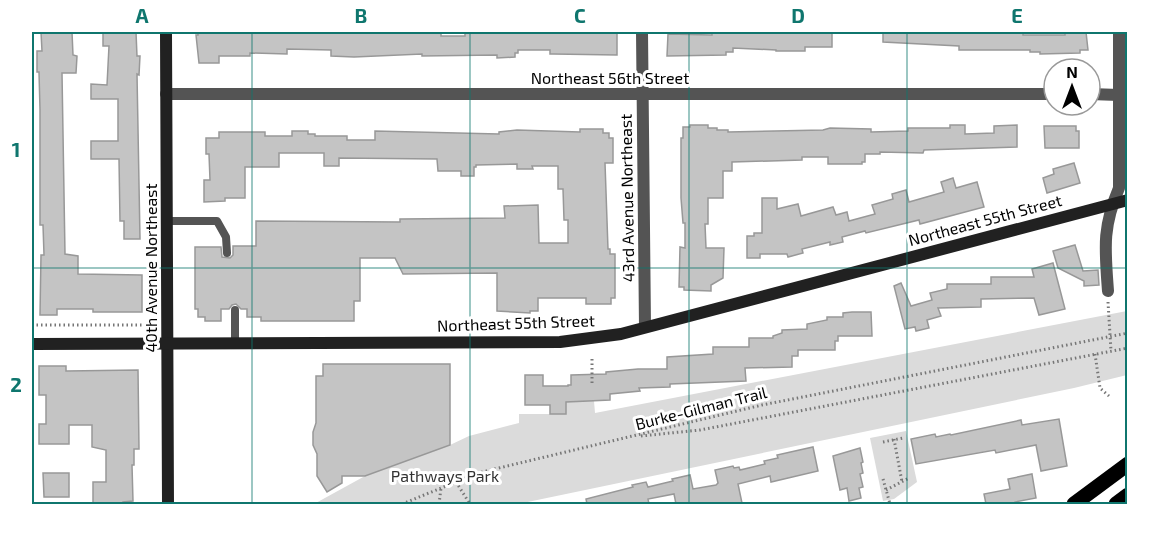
<svg xmlns="http://www.w3.org/2000/svg" width="1159" height="536" font-family="'Exo 2',sans-serif">
  <style>
    .green { fill: #dbdbdb }
    .building { fill: #c4c4c4; stroke: #989898; stroke-width: 1.5 }
    .lines { fill: none; stroke-linecap: round; stroke-linejoin: round }
    .path { stroke: #767676; stroke-width: 3; stroke-dasharray: 1.5 3; stroke-linecap: butt }
    .lane { stroke: #545454; stroke-width: 8 }
    .street { stroke: #545454; stroke-width: 12 }
    .secondary { stroke: #212121; stroke-width: 12 }
    .primary { stroke: #000; stroke-width: 15 }
    .grid { fill: none; stroke: #0f766e; stroke-width: 1.5; stroke-opacity: 0.55 }
    .labels { text-anchor: middle; stroke-width: 6; stroke-linejoin: round; paint-order: stroke }
    .street-label { font-size: 16px; fill: #000; stroke: #fff }
    .park-label { font-size: 16px; fill: #323232; stroke: #fff }
    .neatline { fill: none; stroke: #0f766e; stroke-width: 2 }
    .grid-label { font-size: 20px; text-anchor: middle; font-weight: bold; fill: #0f766e }
  </style>
  <rect width="100%" height="100%" fill="#fff"/>
  <g class="green">
    <path d="M1127,311V375L1074,388L518,504H314L365,476L450,445L469,436L519,423V414H566V401H594L595,413Z"/>
    <path d="M906,431L917,482L894,499L883,501L870,438Z"/>
  </g>
  <g class="building">
    <path d="M41,32H72L73,55L77,56L76,73H62L65,254L78,256V274L142,275V312H93V309H57V315H40L41,255H44L43,225H40V110L39,72H37V51H42Z"/>
    <path d="M103,32H136L137,56H140L139,75L137,74L140,239H124V221H120L119,159H91V141H118V99H91V84L107,85L109,46H103Z"/>
    <path d="M198,32H441V36H465V32H617V55L553,54H550V50H518V53H515V57L497,58V55L422,56V54L354,57L331,56V50L287,49V54L250,53V56H219V63H199L196,35H198Z"/>
    <path d="M712,32H832V47H805V51H776V50L733,48V52H726V55L667,56L668,34L712,35Z"/>
    <path d="M883,32H1023V35H1065V32H1086L1088,50H1080V53L1040,54V52H1030V50H959V46L883,42Z"/>
    <path d="M690,125H708V128H717V130H728V132L823,130L830,128L871,129V132L908,131V128H950V125H965V134L994,133V126L1017,125V147L924,150L923,153L880,152V154H865V162H862V164H828V157H802V160L732,162V171H723V198H708V224H705L706,248H724L723,278L711,285V291L684,290V287H679L680,247L685,248V223H683L681,198V138H683V127H690Z"/>
    <path d="M1044,126H1076V131H1079V148H1045Z"/>
    <path d="M580,129H603V133H609V138H613V163H605L608,249H610V254H615V298H611V304H586V298H538V311H530V313L497,311V273L403,274L395,258H360V301H354V321H261V317H247V309H241L236,304L232,305L229,309H221V321H205V317H198V309H195V247H221L222,257L230,258L233,255V246H256V221L400,222V219L505,218L504,206L538,205L539,243H568V220H564L563,189H558V166H532L533,169H517V164L476,165V167H474V176H461V171H438L437,159L339,158V166H324V153H279V167H245V198H225V201L204,202V180H210L209,154H206V138H219V132H265V136H292V131H308V134H315V136H347V140H375V131L499,134V132L517,130L580,132Z"/>
    <path d="M1074,163L1080,183L1047,193L1043,178L1054,174L1053,169Z"/>
    <path d="M953,178L956,188L977,182L984,207L920,224L919,220L866,233L865,231L842,237L843,242L830,245V242L802,249L803,253L788,257L787,254H760V258H747V236H754V233H762V198H777V209L798,204L801,216L833,207L836,215L847,212L849,221L875,214L872,205L893,199L892,194L906,190L909,202L944,192L941,182Z"/>
    <path d="M1075,245L1083,271L1098,270L1099,285L1084,286V281L1058,268L1053,251Z"/>
    <path d="M1053,263L1065,309L1039,315L1034,298L981,299V307L938,308L941,316L927,320L929,328L916,331L915,327L905,329L894,286L901,283L911,306L932,300L930,293L947,289V284H991V277H1034L1032,269Z"/>
    <path d="M852,312H871L872,336H838V341H835V350H798V356H792V367L745,368L746,381L670,384V387L639,388L640,391L610,394V400L566,402V414H550V405H525V375H543V386H568V385H571V375L606,374V372L638,369H667V357L713,354V347H749V338H773V336L782,333V330L807,329V324L827,320V317H843V313Z"/>
    <path d="M323,364H450V445L365,476H342V483L327,492L317,476V454L313,445V432L316,423V376H323Z"/>
    <path d="M39,366H66V371L138,370L139,449H134V465H132L133,501L123,502V504H93V482H106V450L92,447V425H69V444H39V424H46V395H39Z"/>
    <path d="M1059,419L1067,466L1041,471L1036,445L996,453L995,450L916,464L911,439L935,434L936,437L950,434L951,435L1021,420L1022,425Z"/>
    <path d="M813,447L818,471L771,482L770,476L738,484L742,503L676,504L674,494L648,499L649,504H587L586,499L633,487L632,485L646,482L648,487L673,481L672,479L690,475L693,489L716,485L718,483L715,470L733,466L734,468L739,467L740,470L765,464L764,461L778,458L777,455Z"/>
    <path d="M860,448L863,462L861,463L863,473L860,474L863,487L859,488L861,498L849,501L847,488L840,490L833,456Z"/>
    <path d="M43,473H69V497H44Z"/>
    <path d="M1032,474L1036,498L1015,502V504H986L984,494L1010,489L1008,479Z"/>
  </g>
  <g class="lines">
    <g class="path">
      <path d="M1108,302L1111,351"/>
      <path d="M32,325H143L147,323"/>
      <path d="M1095,354L1100,388L1109,396"/>
      <path d="M592,359V385"/>
      <path d="M641,436L700,430L1128,348"/>
      <path d="M894,439L902,482"/>
      <path d="M883,442L903,438"/>
      <path d="M883,479L890,504"/>
      <path d="M456,482L470,504"/>
      <path d="M886,490L909,478"/>
      <path d="M402,504L478,473L762,405L1128,333"/>
      <path d="M439,504L441,488"/>
    </g>
    <g class="lane">
      <path d="M167,221H217L226,237L227,253"/>
      <path d="M235,310V343"/>
    </g>
    <g class="street">
      <path d="M642,32L645,327"/>
      <path d="M166,94H1054"/>
      <path d="M1090,94L1119,95"/>
      <path d="M1108,291C1105,249 1102,228 1119,188V32"/>
    </g>
    <g class="secondary">
      <path d="M166,32L168,504"/>
      <path d="M32,344L560,342L621,334L1128,200"/>
    </g>
    <g class="primary">
      <path d="M1074,504L1128,464"/>
      <path d="M1116,504L1128,495"/>
    </g>
  </g>
  <path class="grid" d="M252,32V504M470,32V504M689,32V504M907,32V504M32,268H1128"/>
  <g class="labels">
    <g class="street-label">
      <text x="610" y="84">Northeast 56th Street</text>
      <text transform="translate(627 198) rotate(-91)" y="6">43rd Avenue Northeast</text>
      <text transform="translate(985 220) rotate(-15)" y="6">Northeast 55th Street</text>
      <text transform="translate(151 268) rotate(-90)" y="6">40th Avenue Northeast</text>
      <text transform="translate(516 323) rotate(-2)" y="6">Northeast 55th Street</text>
      <text transform="translate(701 408) rotate(-14)" y="6">Burke-Gilman Trail</text>
    </g>
    <g class="park-label">
      <text x="445" y="482">Pathways Park</text>
    </g>
  </g>
  <rect width="1159" height="536" fill="none" stroke="#ffffff" stroke-width="66"/>
  <g transform="translate(1072 87)"><circle r="28" fill="#ffffff" stroke="#999999" stroke-width="1.5"/>
  <path d="M0-4.5L10 22L0 15L-10 22Z" fill="#000000"/>
  <text y="-9" font-size="16" font-weight="bold" text-anchor="middle" fill="#000000">N</text>
  </g>
  <rect x="33" y="33" width="1093" height="470" class="neatline"/>
  <g class="grid-label">
    <text x="142" y="23">A</text>
    <text x="361" y="23">B</text>
    <text x="580" y="23">C</text>
    <text x="798" y="23">D</text>
    <text x="1017" y="23">E</text>
    <text x="16" y="157">1</text>
    <text x="16" y="392">2</text>
  </g>
</svg>
